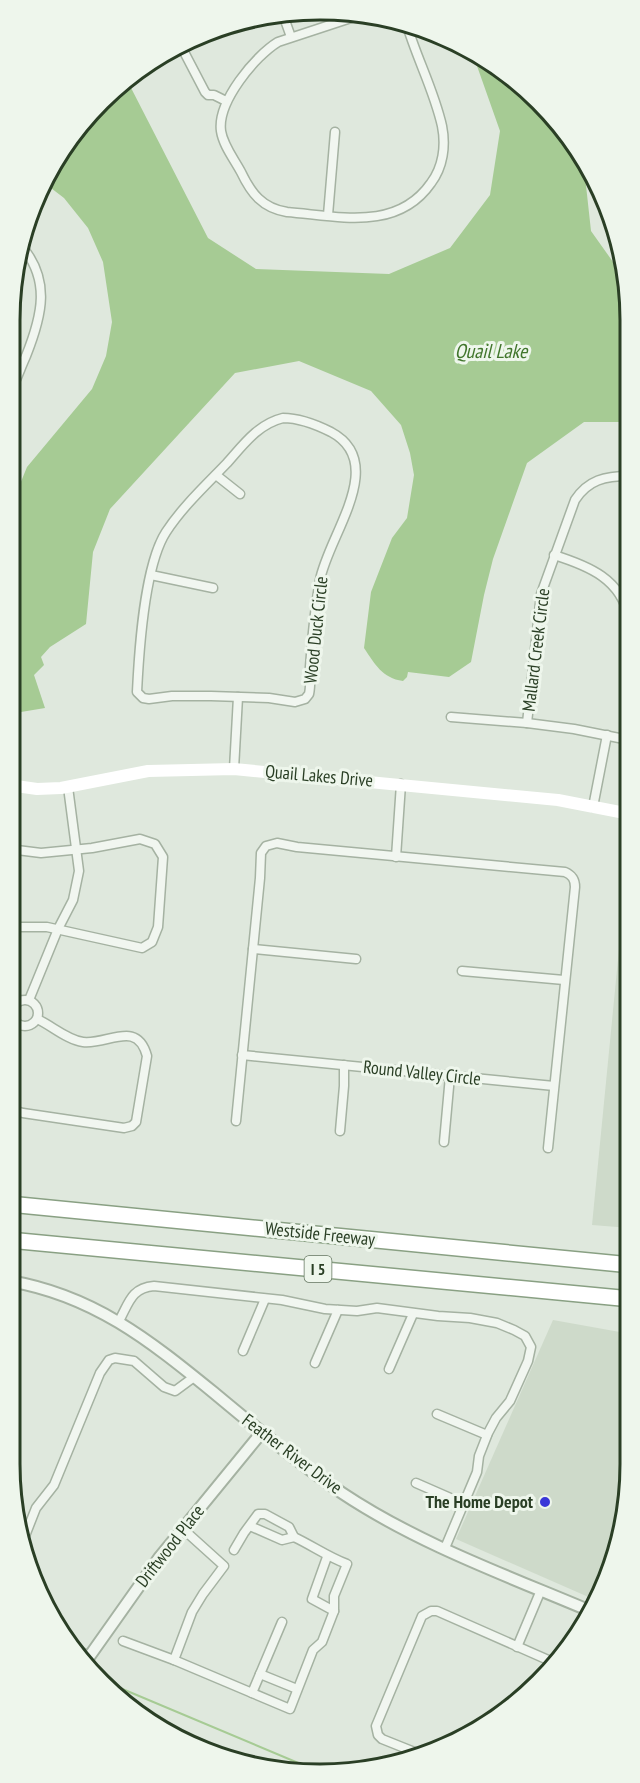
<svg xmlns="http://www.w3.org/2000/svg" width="640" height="1783" font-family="'PT Sans Narrow',sans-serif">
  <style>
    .built { fill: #cedaca }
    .water { fill: #a6cb94 }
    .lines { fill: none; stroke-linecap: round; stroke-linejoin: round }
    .stream { stroke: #a6cb94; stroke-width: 2 }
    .minor-casing { stroke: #a5b2a2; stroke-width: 11 }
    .tertiary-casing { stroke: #a5b2a2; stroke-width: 14 }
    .motorway-casing { stroke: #89a083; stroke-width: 18 }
    .minor { stroke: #f1f6f0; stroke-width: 8 }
    .tertiary { stroke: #f1f6f0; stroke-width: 10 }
    .secondary { stroke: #fff; stroke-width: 12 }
    .motorway { stroke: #fff; stroke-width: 15 }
    .poi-dot { fill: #3937d8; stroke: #eef6ec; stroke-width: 2 }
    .labels { text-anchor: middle; stroke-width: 6; stroke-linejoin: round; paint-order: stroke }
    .shield { fill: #eef6ec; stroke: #657661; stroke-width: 1.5 }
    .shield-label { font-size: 16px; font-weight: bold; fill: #2a3f25 }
    .street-label { font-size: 18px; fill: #2a3f25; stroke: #eef6ec }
    .poi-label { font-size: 18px; font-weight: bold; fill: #2a3f25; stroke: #eef6ec; text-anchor: end }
    .water-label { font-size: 20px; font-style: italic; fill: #41762c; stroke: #eef6ec }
    .rim { fill: none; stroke: #2a3f25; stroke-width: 3 }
  </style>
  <rect width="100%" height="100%" fill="#dfe8dd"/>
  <g class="built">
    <path d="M630,837V1228L592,1225Z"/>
    <path d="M553,1320L631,1334V1463L620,1544L593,1599L456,1539Z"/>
  </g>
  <path class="water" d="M471,49L554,115L583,158L591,231L628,283L629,422H584L527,463L493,559L484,595L471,662L449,677L408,672L407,677L403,681C382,678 375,664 364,648L371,592L392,538L407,518L414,475L410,453L401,425L371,391L299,361L235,373L110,509L93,552L86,624L50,647L41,657L44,665L34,675L45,708L9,714V662L19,657L18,634L9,615V511L27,467L92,389L106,356L112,322L103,262L88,228L64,198L47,185L73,130L128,82L208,238L256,269L389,274L450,248L490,195L500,131Z"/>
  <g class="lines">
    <path class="stream" d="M101,1680L315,1770"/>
    <defs>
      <g id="minor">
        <path d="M282,12L291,37"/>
        <path d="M354,17L278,42C255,56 217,102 221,131C223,145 234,159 241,172C251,193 262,208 287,212C338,216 397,232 431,183C443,167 446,146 442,126C434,90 416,57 406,22"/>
        <path d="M182,48L205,92L208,95H214L226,101"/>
        <path d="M328,215L335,132"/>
        <path d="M9,394C16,382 20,369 26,356C42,316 52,279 19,243"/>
        <path d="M283,418C300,418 315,424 331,432C389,463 328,536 320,580C315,608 312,638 310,667C310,676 311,685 309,694L305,699L295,702L269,698L211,696H172L149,699L143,698L137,692C139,651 144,566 166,532C183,506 206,485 227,463C243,445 258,424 283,418Z"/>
        <path d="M216,475L240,494"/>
        <path d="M629,476C605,476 588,480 575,500L541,594L527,723L574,729L629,740"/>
        <path d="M554,555C589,566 621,579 629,618"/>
        <path d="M151,575L213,588"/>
        <path d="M451,717L527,723"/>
        <path d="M234,769L238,697"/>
        <path d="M593,807L607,735"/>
        <path d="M9,849L41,853L92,848L140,839L155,844L163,857L158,927L152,942L142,948L47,927H9"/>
        <path d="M396,857L401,784"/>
        <path d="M253,949L356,959"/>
        <path d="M462,971L564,980"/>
        <circle cx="25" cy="1013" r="13"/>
        <path d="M29,1000L58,929L73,900L79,871L68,787"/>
        <path d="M242,1055L554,1086"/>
        <path d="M9,1109L23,1113L124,1128L132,1126L136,1122L147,1056C137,1019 108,1045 83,1042C67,1040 51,1025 37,1019"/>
        <path d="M236,1121L260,878L261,853L266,846L277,843L297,847L565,872C572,875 575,879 575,887L548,1148"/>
        <path d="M340,1131L344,1086V1065"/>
        <path d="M444,1142L450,1076"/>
        <path d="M119,1321C129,1303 131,1288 154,1286L282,1300L325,1309L357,1311L377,1308L438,1316L470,1318L497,1323L514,1330L525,1336L531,1347L528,1361L510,1401L496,1418L488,1433L479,1456L477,1472L445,1548"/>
        <path d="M243,1351L265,1299"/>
        <path d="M315,1363L338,1310"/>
        <path d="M389,1369L413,1314"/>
        <path d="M437,1414L487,1435"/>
        <path d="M416,1483L464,1504"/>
        <path d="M250,1526L282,1540L294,1537"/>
        <path d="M183,1529L224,1566L203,1594L192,1612L174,1660L290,1709L313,1650L322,1642L334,1611V1596L347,1564C328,1557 313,1546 294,1537L289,1527L265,1514H258L244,1533L234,1550"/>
        <path d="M23,1546V1541L36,1508L54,1485L100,1373L109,1360L115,1358L134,1361L164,1387L175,1391L194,1377"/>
        <path d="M327,1557L312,1599L334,1611"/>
        <path d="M123,1641L174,1660"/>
        <path d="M517,1647L541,1590"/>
        <path d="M75,1649L89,1656"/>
        <path d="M260,1674L297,1689"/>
        <path d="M252,1693L282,1622"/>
        <path d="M483,1726L484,1724"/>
        <path d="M417,1753L382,1739L378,1735L376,1726L422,1616L431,1611H437L555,1663"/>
      </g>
      <g id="tertiary">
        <path d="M9,1281C93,1295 149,1340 213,1392C255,1427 297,1462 342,1493C417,1543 505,1575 588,1610"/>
        <path d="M84,1664L159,1558L262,1432"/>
      </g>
      <g id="motorway">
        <path d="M9,1204L631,1265"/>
        <path d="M9,1240L631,1299"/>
      </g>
    </defs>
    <use href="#minor" class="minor-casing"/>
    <use href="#tertiary" class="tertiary-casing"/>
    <use href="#motorway" class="motorway-casing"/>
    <use href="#minor" class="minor"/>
    <use href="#tertiary" class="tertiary"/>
    <path class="secondary" d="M9,785L37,789L61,788L148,771L234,769L558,800L630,814"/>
    <use href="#motorway" class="motorway"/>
  </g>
  <circle class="poi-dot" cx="545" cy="1502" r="6"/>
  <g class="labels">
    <rect class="shield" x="304.5" y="1256" width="27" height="26" rx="4.5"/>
    <g class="shield-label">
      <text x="318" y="1275">I 5</text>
    </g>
    <g class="street-label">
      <text transform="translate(316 630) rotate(-84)" y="6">Wood Duck Circle</text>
      <text transform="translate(536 650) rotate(-83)" y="6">Mallard Creek Circle</text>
      <text transform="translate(319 776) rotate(5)" y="6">Quail Lakes Drive</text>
      <text transform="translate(422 1073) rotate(6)" y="6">Round Valley Circle</text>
      <text transform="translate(320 1234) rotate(6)" y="6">Westside Freeway</text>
      <text transform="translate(292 1454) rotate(37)" y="6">Feather River Drive</text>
      <text transform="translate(170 1546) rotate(-52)" y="6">Driftwood Place</text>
    </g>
    <g class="poi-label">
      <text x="533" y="1508">The Home Depot</text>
    </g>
    <g class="water-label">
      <text x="491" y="358">Quail Lake</text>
    </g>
  </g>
  <path d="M0 0H640V1783H0ZM320 20H320A300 300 0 0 1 620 320V1464A300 300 0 0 1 320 1764H320A300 300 0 0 1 20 1464V320A300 300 0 0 1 320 20Z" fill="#eef6ec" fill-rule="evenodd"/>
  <path class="rim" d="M320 20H320A300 300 0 0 1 620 320V1464A300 300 0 0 1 320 1764H320A300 300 0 0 1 20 1464V320A300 300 0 0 1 320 20Z"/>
</svg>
